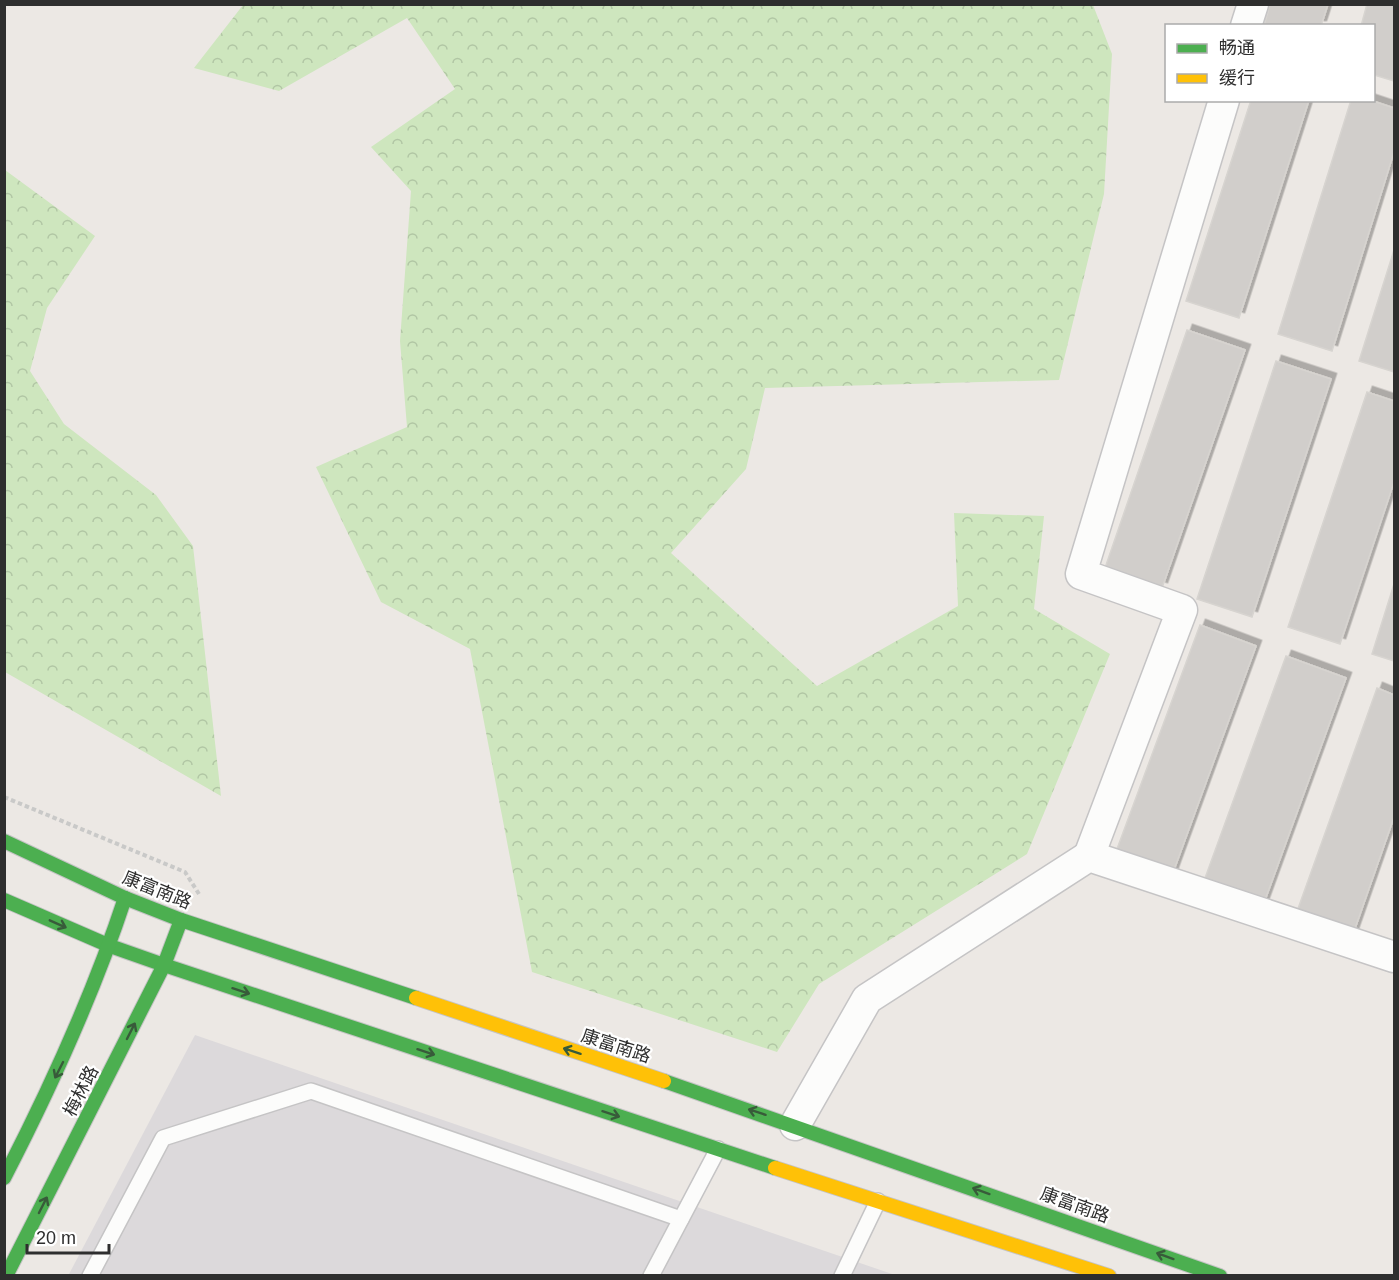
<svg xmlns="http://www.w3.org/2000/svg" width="1399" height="1280" font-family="Arial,'Noto Sans SC',sans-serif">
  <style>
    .industrial { fill: #dcd9db }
    .forest { fill: url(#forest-crowns) }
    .building { fill: #d1cecb; stroke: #d7d4d0; stroke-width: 1.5; filter: url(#shadow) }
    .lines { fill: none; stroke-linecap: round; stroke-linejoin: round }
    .lane-casing { stroke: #c5c4c5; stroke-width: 18 }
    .street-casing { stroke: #c5c4c5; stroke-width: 33 }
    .fast-casing { stroke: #c5c4c5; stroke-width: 16 }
    .slow-casing { stroke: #c5c4c5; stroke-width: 16 }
    .path { stroke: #c9c9c8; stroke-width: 4; stroke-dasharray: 4.5 3; stroke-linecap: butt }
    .lane { stroke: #fcfcfb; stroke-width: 15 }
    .street { stroke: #fcfcfb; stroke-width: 30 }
    .fast { stroke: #4caf50; stroke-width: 14 }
    .slow { stroke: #ffc107; stroke-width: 14 }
    .oneway { stroke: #385b3a }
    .labels { text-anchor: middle; stroke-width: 4.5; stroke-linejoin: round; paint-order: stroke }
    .street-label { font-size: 18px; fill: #2e2e2e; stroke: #fff }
  </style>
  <defs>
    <pattern id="forest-crowns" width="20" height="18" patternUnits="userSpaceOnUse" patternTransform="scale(1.5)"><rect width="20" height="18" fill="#cee6be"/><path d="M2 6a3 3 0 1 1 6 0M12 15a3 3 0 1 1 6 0" fill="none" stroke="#b1c6a4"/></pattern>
    <filter id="shadow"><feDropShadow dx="5.5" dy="-5.5" stdDeviation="0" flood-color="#0004"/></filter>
  </defs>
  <rect width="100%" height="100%" fill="#ece8e4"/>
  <path class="industrial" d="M195,1035L895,1275L68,1276Z"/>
  <g class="forest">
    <path d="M243,5H1093L1112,54L1104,194L1059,380L765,388L746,469L671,553L817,686L958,606L954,513L1044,516L1034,609L1110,654L1027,854L819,984L777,1052L532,972L470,649L381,602L316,467L407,427L400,341L411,191L371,147L455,89L407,18L279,91L194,68Z"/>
    <path d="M5,170L95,236L47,308L30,371L64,424L156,495L193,546L221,796L5,672Z"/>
  </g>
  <g class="building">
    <path d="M1270,4H1328L1321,26H1264Z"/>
    <path d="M1367,4H1394V81L1374,75V26H1361Z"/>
    <path d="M1251,100H1309L1239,318L1186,301Z"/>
    <path d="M1351,100H1370L1394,108V152L1332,351L1278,334Z"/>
    <path d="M1394,250V372L1359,361Z"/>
    <path d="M1187,330L1245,350L1162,588L1105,568Z"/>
    <path d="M1276,361L1331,379L1252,617L1197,599Z"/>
    <path d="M1367,392L1394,401V482L1340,644L1288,627Z"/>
    <path d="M1394,584V661L1372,654Z"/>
    <path d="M1200,625L1256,646L1171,878L1114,857Z"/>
    <path d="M1286,656L1346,678L1261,911L1201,889Z"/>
    <path d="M1377,688L1394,695V817L1352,937L1295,917Z"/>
  </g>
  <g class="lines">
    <defs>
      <g id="lane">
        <path d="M90,1276L163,1138L311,1091L681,1219"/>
        <path d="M651,1276L718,1149"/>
        <path d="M842,1276L878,1201"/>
      </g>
      <g id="street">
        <path d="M1246,26L1253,4"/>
        <path d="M1089,856L1182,610L1081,574L1224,100"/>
        <path d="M795,1125L867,999L1089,856L1394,957"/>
      </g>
      <g id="fast">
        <path d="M4,841L125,898L181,920L416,998"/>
        <path d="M4,900L110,946L164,965L775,1168"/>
        <path d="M664,1081L1220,1276"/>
        <path d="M4,1178C51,1087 93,995 125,898"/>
        <path d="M6,1276L164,965L181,920"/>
      </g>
      <g id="slow">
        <path d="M416,998L664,1081"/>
        <path d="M775,1168L1109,1276"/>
      </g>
    </defs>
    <use href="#lane" class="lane-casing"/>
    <use href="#street" class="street-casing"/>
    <use href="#fast" class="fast-casing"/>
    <use href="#slow" class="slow-casing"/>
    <path class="path" d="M4,797L185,872L199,894"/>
    <use href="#lane" class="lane"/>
    <use href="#street" class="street"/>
    <use href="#fast" class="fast"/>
    <use href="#slow" class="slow"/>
  </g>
  <defs><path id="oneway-shaft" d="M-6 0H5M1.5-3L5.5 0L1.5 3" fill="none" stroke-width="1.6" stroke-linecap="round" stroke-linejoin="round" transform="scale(1.5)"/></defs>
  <g class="oneway">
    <use href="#oneway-shaft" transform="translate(58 924) rotate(24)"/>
    <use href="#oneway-shaft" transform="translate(241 991) rotate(18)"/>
    <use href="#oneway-shaft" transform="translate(131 1031) rotate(-63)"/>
    <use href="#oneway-shaft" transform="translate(572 1051) rotate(-162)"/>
    <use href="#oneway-shaft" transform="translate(426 1052) rotate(18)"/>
    <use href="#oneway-shaft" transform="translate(59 1070) rotate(117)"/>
    <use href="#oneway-shaft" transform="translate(757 1112) rotate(-162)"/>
    <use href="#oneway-shaft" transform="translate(611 1114) rotate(18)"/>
    <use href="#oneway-shaft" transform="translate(981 1191) rotate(-160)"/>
    <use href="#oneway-shaft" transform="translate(43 1205) rotate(-63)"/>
    <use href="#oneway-shaft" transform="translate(1165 1256) rotate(-160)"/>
  </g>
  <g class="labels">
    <g class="street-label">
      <text transform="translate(157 890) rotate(22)" y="6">康富南路</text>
      <text transform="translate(616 1046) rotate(18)" y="6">康富南路</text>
      <text transform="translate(81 1091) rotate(-63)" y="6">梅林路</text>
      <text transform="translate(1075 1205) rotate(20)" y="6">康富南路</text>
    </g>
  </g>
  <rect width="1399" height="1280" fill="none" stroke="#2e2e2e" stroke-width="12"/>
  <rect x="1165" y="24" width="210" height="78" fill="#ffffff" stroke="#ababab" stroke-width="1.5"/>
  <rect x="1177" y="44" width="30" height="9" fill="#4caf50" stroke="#ababab" stroke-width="1.5"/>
  <text x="1219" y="54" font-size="18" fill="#2e2e2e">畅通</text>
  <rect x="1177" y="74" width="30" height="9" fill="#ffc107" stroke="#ababab" stroke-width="1.5"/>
  <text x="1219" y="84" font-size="18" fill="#2e2e2e">缓行</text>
  <path d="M27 1244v9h82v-9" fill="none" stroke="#2e2e2e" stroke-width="3"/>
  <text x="36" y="1244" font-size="18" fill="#2e2e2e" stroke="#ffffff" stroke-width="4.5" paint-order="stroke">20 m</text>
</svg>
